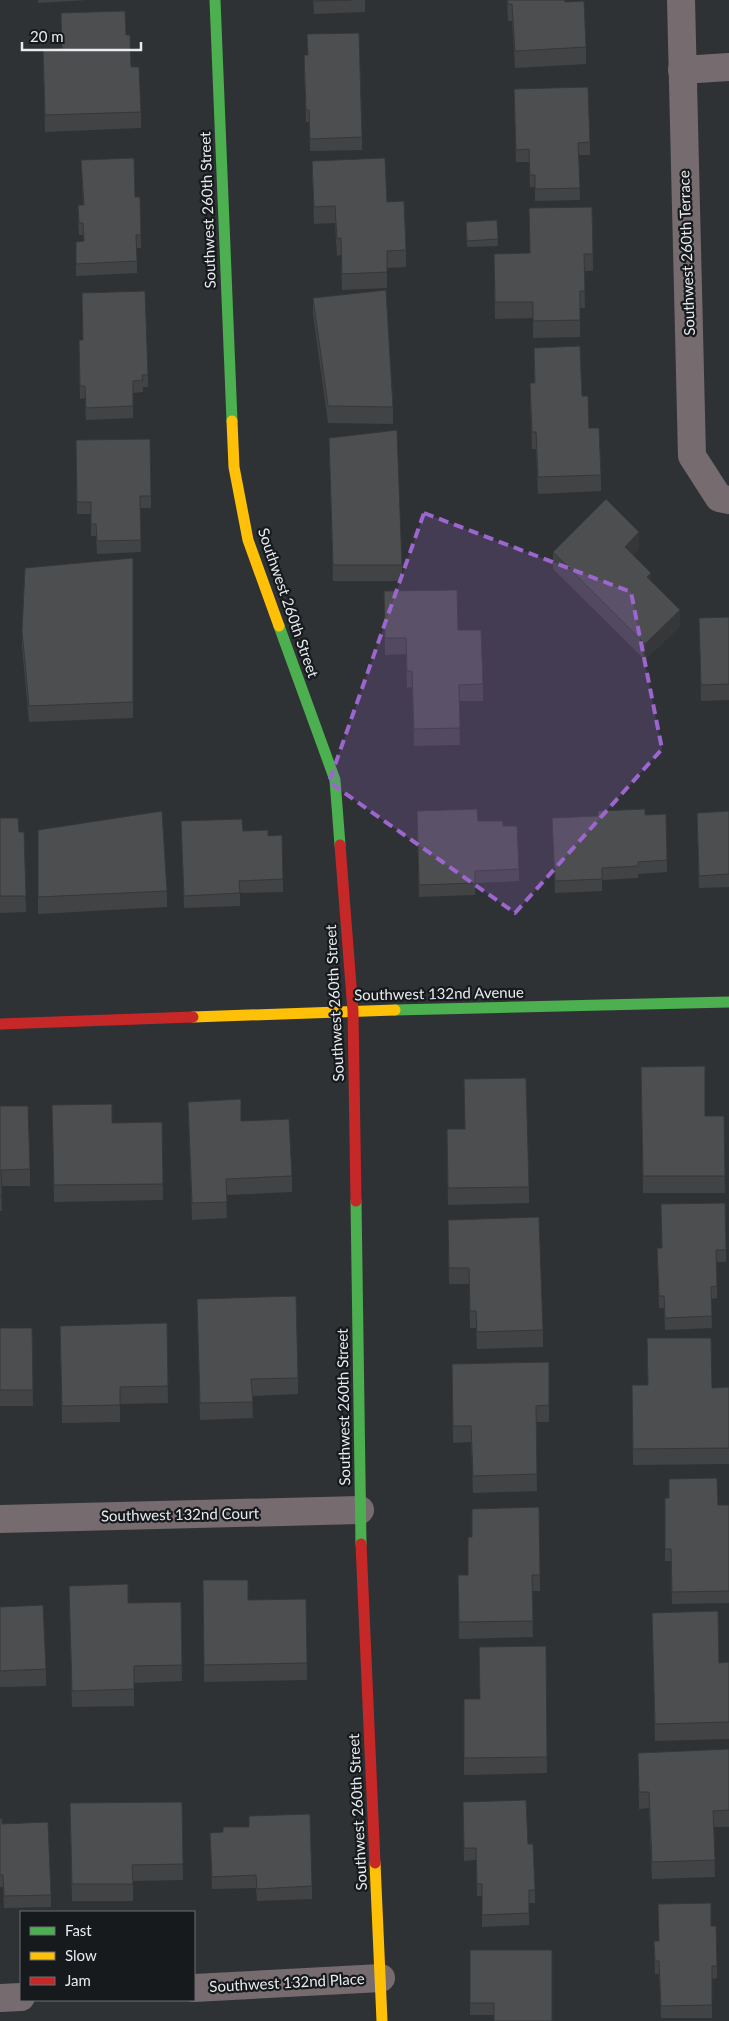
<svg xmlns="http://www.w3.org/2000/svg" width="729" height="2021" font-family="Lato,sans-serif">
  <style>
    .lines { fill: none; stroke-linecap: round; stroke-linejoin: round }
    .street { stroke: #766b6f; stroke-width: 28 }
    .fast { stroke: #4caf50; stroke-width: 11 }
    .slow { stroke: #ffc107; stroke-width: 11 }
    .jam { stroke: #c62828; stroke-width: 11 }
    .wall { fill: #414345 }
    .shaded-wall { fill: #353738 }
    .building { fill: #4c4e50; stroke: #353738 }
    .marked { fill: #9c66ce; fill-opacity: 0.2; stroke: #9c66ce; stroke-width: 4; stroke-dasharray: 10 6; stroke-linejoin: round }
    .labels { text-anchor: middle; stroke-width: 4.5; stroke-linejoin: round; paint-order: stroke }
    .street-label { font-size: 15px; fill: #e8ecf0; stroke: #171a1c }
  </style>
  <rect width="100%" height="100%" fill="#2f3235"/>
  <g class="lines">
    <g class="street">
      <path d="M681,0L692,456L719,498L729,500"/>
      <path d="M682,70L729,67"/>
      <path d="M0,1519L360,1510"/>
      <path d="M194,1988L381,1978"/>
      <path d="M0,1998L21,1997"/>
    </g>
    <g class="fast">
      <path d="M215,0L232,421"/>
      <path d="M279,626L335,780L340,845"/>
      <path d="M395,1010L729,1002"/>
      <path d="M356,1201L361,1544"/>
    </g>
    <g class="slow">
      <path d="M232,421L234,467L248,540L279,626"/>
      <path d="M193,1017L395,1010"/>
      <path d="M375,1863L382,2021"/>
    </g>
    <g class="jam">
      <path d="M340,845L353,1011L356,1201"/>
      <path d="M0,1024L193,1017"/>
      <path d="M361,1544L375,1863"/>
    </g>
  </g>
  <g class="wall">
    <path d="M38,0H88L38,3Z"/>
    <path d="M313,0H365V12L314,14Z"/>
    <path d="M507,0H565L586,47V64L515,68L512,21H508Z"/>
    <path d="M61,13L126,35L131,67L141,112V128L45,132L43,49L62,48Z"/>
    <path d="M307,34L362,137V150L310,151L309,122H306L304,67L308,55Z"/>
    <path d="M514,101L590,142V155H579L580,200L535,201V187H530L529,162H516Z"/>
    <path d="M81,160L135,197H140L141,248H137V273L76,276V242L84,241L83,235H79L78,217V205H83Z"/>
    <path d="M312,161L387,202L406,250V267L387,268V288L342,290L341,255L337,256L335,223L314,224Z"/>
    <path d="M592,207L593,271H584L585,308H580V337L533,338V318L495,319L494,254L530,253Z"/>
    <path d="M497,220L498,246L467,247L466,229Z"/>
    <path d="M82,293L148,375V387H143V392L133,393V418L86,420L85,398L80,399L79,352V340H83Z"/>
    <path d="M313,298L393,407V424L328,423L313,314Z"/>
    <path d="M534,348L582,396L601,475V491L538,494L536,449H532L530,400V383H534Z"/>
    <path d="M329,438L402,565V581H333Z"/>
    <path d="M76,453L151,496V508H140L141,552L97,554L96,536H91V514H77Z"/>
    <path d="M639,549L633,555L680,626L645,660L553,569V552Z"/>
    <path d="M133,558V718L29,722L22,647V631Z"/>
    <path d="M384,591L458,630L483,684V701H459L460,745L414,746L412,687L407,688L406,654L385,655Z"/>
    <path d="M729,617V700L701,701L699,618Z"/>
    <path d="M729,811V887L699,888L697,813Z"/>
    <path d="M645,815L667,860V872L638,874V878L602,880V891L555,893L552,818Z"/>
    <path d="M181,821L243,831L268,836L283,879V892L240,893V906L184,908Z"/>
    <path d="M478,821L503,826L519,869V881L475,883V895L419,897L417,823Z"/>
    <path d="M38,830L167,891V907L38,914Z"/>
    <path d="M24,832L26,912L0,913V833Z"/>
    <path d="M641,1067L705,1116H724L725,1193H643Z"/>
    <path d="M188,1102L241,1121L292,1176V1192L226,1195L227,1218L192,1220Z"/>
    <path d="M52,1105L112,1123L162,1122L163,1200L54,1202Z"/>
    <path d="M0,1106L30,1169V1186H1L2,1211H0Z"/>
    <path d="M447,1129L529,1187V1203L448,1205Z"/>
    <path d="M448,1220L543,1330V1347L477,1349L476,1328H470L469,1284H449Z"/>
    <path d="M657,1248L726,1250V1262H717V1298L711,1299L712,1328L665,1330L664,1308H659Z"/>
    <path d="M197,1299L298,1378V1394L252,1396L253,1418L200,1420Z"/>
    <path d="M167,1323L168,1403L120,1404V1422L62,1423L60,1326Z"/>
    <path d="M0,1328H32L33,1406H0Z"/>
    <path d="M549,1362V1422H536L537,1491L473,1493L471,1442L453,1443L452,1364Z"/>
    <path d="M632,1385L712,1388L729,1387V1464L633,1465Z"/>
    <path d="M665,1498L718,1505H729V1603L672,1604L671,1561H665Z"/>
    <path d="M539,1507L540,1591H532L533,1637L459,1639L458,1575H468L472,1537Z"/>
    <path d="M203,1580L248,1600L306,1599L307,1680L204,1682Z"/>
    <path d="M69,1586L128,1603L181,1602L182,1681L134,1683V1706L72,1707Z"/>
    <path d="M0,1607L46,1669V1686L0,1687Z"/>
    <path d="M652,1613L719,1663L729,1662V1739L655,1741Z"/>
    <path d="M546,1646L547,1773L464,1775V1699H480Z"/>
    <path d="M729,1749V1827H714L715,1877L652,1879L649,1808L639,1809L638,1753Z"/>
    <path d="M182,1802L183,1880L133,1881V1901H72L70,1803Z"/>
    <path d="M463,1802L528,1844L535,1890V1903H529V1925L482,1927V1896H477L476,1860L464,1861Z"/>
    <path d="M0,1818L2,1824L51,1895V1907L4,1908L3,1887H0Z"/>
    <path d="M210,1833L312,1886V1899L257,1901L256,1888L212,1889Z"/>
    <path d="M711,1926L717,1966V1978L712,1979V2018H661L659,1974H655L654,1941H659Z"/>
    <path d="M470,1950H552L494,2015H470Z"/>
  </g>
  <g class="shaded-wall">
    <path d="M639,532V549L625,564V547Z"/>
    <path d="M651,573V589L647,577Z"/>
    <path d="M680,610V626L645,660V644Z"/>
  </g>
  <g class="building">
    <path d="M314,0H351L314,1Z"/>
    <path d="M508,0H565V2L584,1L586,47L515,51L512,4H508Z"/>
    <path d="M125,11L126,35H130L131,67H139L141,112L45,115L43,49L62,48L61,13Z"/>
    <path d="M359,33L362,137L310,139L309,110H306L304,55H308L307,34Z"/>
    <path d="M588,87L590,142L578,143L580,188L535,189V175H530L529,149L516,150L514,89Z"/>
    <path d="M134,158L135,197H140L141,235H136L137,261L76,264V242L84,241L83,223H79L78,205H84L81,160Z"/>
    <path d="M385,158L387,202L404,201L406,250L387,251V272L342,274L341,238L337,239L335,206L314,207L312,161Z"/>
    <path d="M592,207L593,254H584L585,291H580V320L533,321V302H495L494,254L530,253L529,208Z"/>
    <path d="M497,220L498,239L467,241L466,222Z"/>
    <path d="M386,290L393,407L328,406L313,298Z"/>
    <path d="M145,291L148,375H142L143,380L133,381V406L86,408L85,386H80L79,340H83L82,293Z"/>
    <path d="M580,346L582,396H588L589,428H599L601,475L538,477L536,432H532L530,383H535L534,348Z"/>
    <path d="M397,430L402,565H333L329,438Z"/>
    <path d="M150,439L151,496H140L141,540L97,541L96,524H91V502H77L76,440Z"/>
    <path d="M606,499L639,532L625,547L651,573L647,577L680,610L645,644L553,552Z"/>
    <path d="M133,558V702L29,706L22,631L25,568Z"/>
    <path d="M457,590L458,630H481L483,684L459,685L460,728L414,729L412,671H407L406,638H385L384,591Z"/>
    <path d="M729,617V684L701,685L699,618Z"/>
    <path d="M477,809L478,821H503V826H517L519,869L475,871V883L419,885L417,811Z"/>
    <path d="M645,809V815L666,814L667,860L638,862V866L602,868V879L555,881L552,818L598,816V811Z"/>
    <path d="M162,811L167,891L38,897V830Z"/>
    <path d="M729,811V874L699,876L697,813Z"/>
    <path d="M0,818H18L19,832H24L26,896H0Z"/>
    <path d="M242,819L243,831L268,830V836L282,835L283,879L239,881L240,893L184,896L181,821Z"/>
    <path d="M705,1066V1116H724L725,1176H643L641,1067Z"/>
    <path d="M526,1078L529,1187L448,1188L447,1129H465L464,1079Z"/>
    <path d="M241,1099V1121L289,1119L292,1176L226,1179L227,1202L192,1203L188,1102Z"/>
    <path d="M112,1104V1123L162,1122L163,1184L54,1185L52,1105Z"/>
    <path d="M0,1106H28L30,1169L1,1170L2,1195H0Z"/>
    <path d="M725,1203L726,1250H716L717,1286L711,1287L712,1316L665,1318L664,1296H659L657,1248H662L661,1204Z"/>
    <path d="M539,1217L543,1330L477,1332L476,1311H470L469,1268H449L448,1220Z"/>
    <path d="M296,1296L298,1378L251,1379L253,1402L200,1403L197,1299Z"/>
    <path d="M167,1323L168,1386L120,1387V1405L62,1406L60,1326Z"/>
    <path d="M0,1328H32L33,1390H0Z"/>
    <path d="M647,1338H711L712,1388L729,1387V1448L633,1449L632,1385H648Z"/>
    <path d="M549,1362V1405L536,1406L537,1474L473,1476L471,1426H453L452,1364Z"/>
    <path d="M717,1478L718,1505H729V1591L672,1592L671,1549H665V1498H669V1479Z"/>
    <path d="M539,1507L540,1575H532L533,1621L459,1622L458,1575H468V1537H472V1509Z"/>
    <path d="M203,1580H248V1600L306,1599L307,1663L204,1665Z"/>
    <path d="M128,1584V1603L181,1602L182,1665L134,1666V1689L72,1691L69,1586Z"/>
    <path d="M43,1605L46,1669L0,1671V1607Z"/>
    <path d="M718,1611L719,1663L729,1662V1722L655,1724L652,1613Z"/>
    <path d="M546,1646L547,1757L464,1758V1699H480L479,1647Z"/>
    <path d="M729,1749V1810L713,1811L715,1860L652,1862L649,1792H639L638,1753Z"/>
    <path d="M526,1800L528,1844H533L535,1890H529V1913L482,1915V1884H477L476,1848H464L463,1802Z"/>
    <path d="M182,1802L183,1864L132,1865L133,1884H72L70,1803Z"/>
    <path d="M310,1814L312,1886L257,1889L256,1875L212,1877L210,1833L223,1832V1827H249V1816Z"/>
    <path d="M0,1818L2,1819V1824L48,1822L51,1895L4,1896L3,1875H0Z"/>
    <path d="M711,1903V1926H716L717,1966H712V2005L661,2006L659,1961H655L654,1941H659L658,1904Z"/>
    <path d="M470,1950H552V2021H494V2003H470Z"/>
  </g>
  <path class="marked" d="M424,513L631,592L662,749L515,913L329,782Z"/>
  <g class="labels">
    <g class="street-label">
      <text transform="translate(208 210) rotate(-92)" y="5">Southwest 260th Street</text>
      <text transform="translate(687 253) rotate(-92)" y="5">Southwest 260th Terrace</text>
      <text transform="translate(288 603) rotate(71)" y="5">Southwest 260th Street</text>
      <text transform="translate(439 994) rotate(-1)" y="5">Southwest 132nd Avenue</text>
      <text transform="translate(335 1003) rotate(-93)" y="5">Southwest 260th Street</text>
      <text transform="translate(344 1407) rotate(-91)" y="5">Southwest 260th Street</text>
      <text transform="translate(180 1515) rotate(-1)" y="5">Southwest 132nd Court</text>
      <text transform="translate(358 1812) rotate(-93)" y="5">Southwest 260th Street</text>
      <text transform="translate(287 1983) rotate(-3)" y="5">Southwest 132nd Place</text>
    </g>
  </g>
  <rect x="20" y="1911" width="175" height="90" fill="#171a1c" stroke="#6b6e71"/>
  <rect x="30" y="1927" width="25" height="8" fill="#4caf50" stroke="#6b6e71"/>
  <text x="65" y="1936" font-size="15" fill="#e8ecf0">Fast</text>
  <rect x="30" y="1952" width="25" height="8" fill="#ffc107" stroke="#6b6e71"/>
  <text x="65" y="1961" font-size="15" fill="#e8ecf0">Slow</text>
  <rect x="30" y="1977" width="25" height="8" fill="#c62828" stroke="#6b6e71"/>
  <text x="65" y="1986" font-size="15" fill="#e8ecf0">Jam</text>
  <path d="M22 42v8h119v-8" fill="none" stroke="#e8ecf0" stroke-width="2.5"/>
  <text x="30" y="42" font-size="15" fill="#e8ecf0" stroke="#171a1c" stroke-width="4" paint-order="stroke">20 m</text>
</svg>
